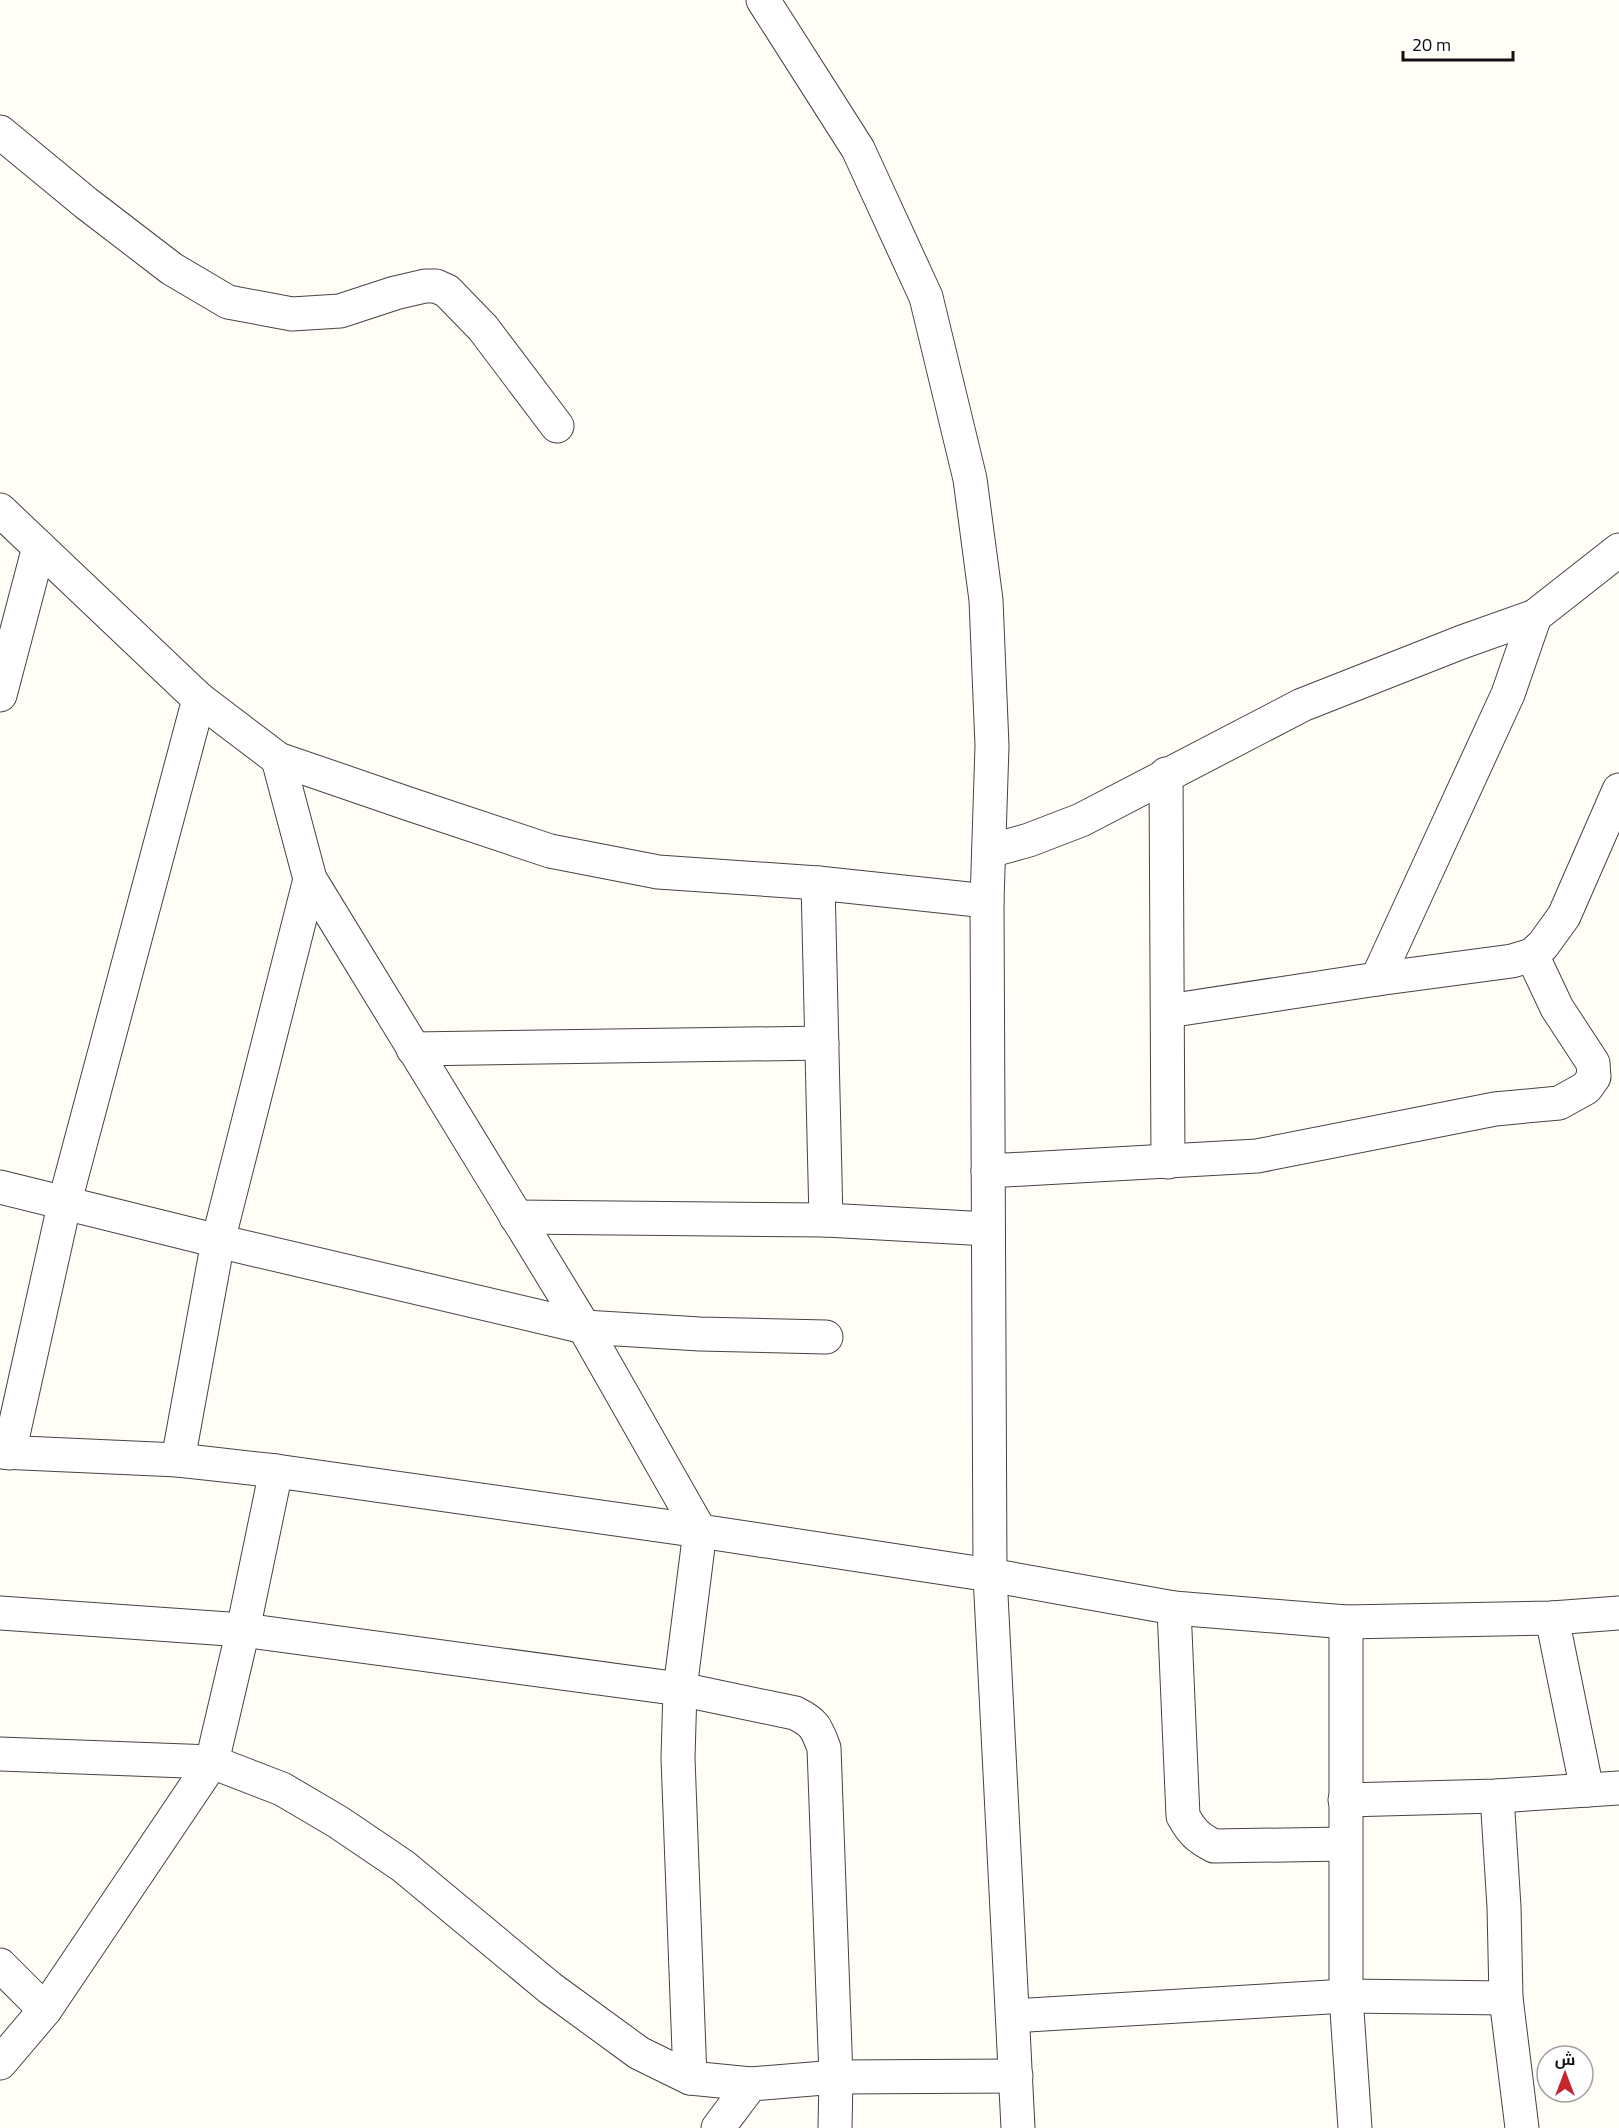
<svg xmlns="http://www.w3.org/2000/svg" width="1619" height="2128" font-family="Georgia,Cairo,serif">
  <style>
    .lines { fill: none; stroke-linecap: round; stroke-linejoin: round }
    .minor-casing { stroke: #444; stroke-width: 35 }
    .minor { stroke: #fff; stroke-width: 33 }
  </style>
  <rect width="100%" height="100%" fill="#fffdf5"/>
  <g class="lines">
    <defs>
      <g id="minor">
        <path d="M763,0L858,149L926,297L970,479L986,600L992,746L987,901L990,1575L1018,2128"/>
        <path d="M0,132L86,203L172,269L228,302L292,314L340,311L395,293L425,286H436L447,291L483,328L557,426"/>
        <path d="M0,510L199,699L278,759L409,804L550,851L658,872L818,883L987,901"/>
        <path d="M0,695L39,547"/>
        <path d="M278,759L310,879L584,1327L700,1531L990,1575L1174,1608L1346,1622L1552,1618L1619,1613"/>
        <path d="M1166,774L1168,1162"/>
        <path d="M989,851L1029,840L1081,820L1302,705L1462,642L1535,616L1619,550"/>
        <path d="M818,883L826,1220"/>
        <path d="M1377,979L1508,694L1535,616"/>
        <path d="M1168,1011L1377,979L1512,961L1532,955L1543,945L1564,916L1619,790"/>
        <path d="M413,1049L822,1043"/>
        <path d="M988,1171L1257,1156L1495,1109L1559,1103L1586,1088L1594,1077L1593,1063L1557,1008L1532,955"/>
        <path d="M0,1187L218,1241L584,1327L700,1334L826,1337"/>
        <path d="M516,1217L826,1220L988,1229"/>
        <path d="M0,1452L178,1460L276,1471L700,1531L680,1689L678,1758L690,2078"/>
        <path d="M9,1453L65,1201L199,699"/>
        <path d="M178,1460L218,1241L310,879"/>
        <path d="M1174,1608L1183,1816C1192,1832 1198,1838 1214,1846L1345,1844"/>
        <path d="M0,1613L243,1630L680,1689L795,1713C815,1723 816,1727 824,1748L836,2077L835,2128"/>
        <path d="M1552,1618L1587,1790"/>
        <path d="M1346,1622V1996L1355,2128"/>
        <path d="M0,1754L212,1762L282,1789L338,1822L403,1866L550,1988L639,2053L690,2078L751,2084L836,2077L1016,2076"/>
        <path d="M1497,1796L1504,1907L1506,1998L1522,2128"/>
        <path d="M1345,1800L1497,1796L1619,1788"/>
        <path d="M0,1965L45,2010"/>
        <path d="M1013,2016L1346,1996L1506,1998"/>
        <path d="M0,2063L45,2010L212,1762L243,1630L276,1471"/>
        <path d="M718,2128L751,2084"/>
      </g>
    </defs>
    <use href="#minor" class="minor-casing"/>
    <use href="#minor" class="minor"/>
  </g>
  <g transform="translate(1565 2074)"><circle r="28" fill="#ffffff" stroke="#a0a0a0" stroke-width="1.5"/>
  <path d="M0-4.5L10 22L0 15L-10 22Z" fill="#c4262e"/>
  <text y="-9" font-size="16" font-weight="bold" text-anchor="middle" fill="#111111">ش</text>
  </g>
  <path d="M1403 51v9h110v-9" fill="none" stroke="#111111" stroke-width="3"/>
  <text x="1412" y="51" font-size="18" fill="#111111" stroke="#ffffff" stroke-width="4.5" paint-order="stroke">20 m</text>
</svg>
